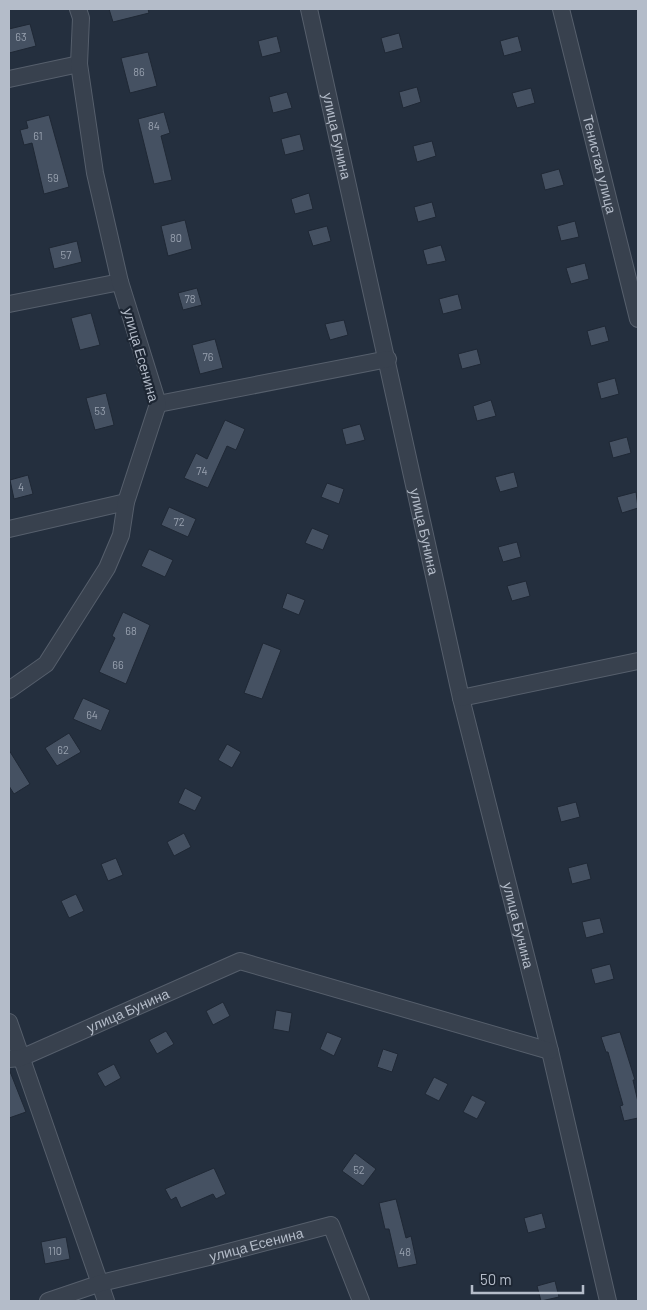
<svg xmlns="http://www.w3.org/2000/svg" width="647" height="1310" font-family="Barlow,sans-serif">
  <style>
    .building { fill: #455162; stroke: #1f2835 }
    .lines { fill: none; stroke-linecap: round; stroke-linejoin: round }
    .minor-casing { stroke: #565f6c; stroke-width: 18 }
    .minor { stroke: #38414e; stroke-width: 16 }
    .labels { text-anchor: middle; stroke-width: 4.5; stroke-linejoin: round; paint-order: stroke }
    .number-label { font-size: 11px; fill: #98a1af }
    .street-label { font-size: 14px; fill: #b4bcc9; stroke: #1d2633 }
  </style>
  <rect width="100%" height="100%" fill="#242f3e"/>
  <g class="building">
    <path d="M109,9H148L149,13L113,22Z"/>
    <path d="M30,24L36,46L9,53V29Z"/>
    <path d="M399,33L403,48L385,53L381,38Z"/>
    <path d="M277,36L281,52L262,57L258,41Z"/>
    <path d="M518,36L522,51L504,56L500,41Z"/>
    <path d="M148,52L157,86L130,93L121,58Z"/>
    <path d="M417,87L421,102L403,108L399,92Z"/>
    <path d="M531,88L535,103L517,108L512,93Z"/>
    <path d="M287,92L292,108L273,113L269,97Z"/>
    <path d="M164,112L170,133L161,136L172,180L154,184L138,119Z"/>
    <path d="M49,115L69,187L44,194L32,143L24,145L20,130L28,128L26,121Z"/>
    <path d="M300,134L304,150L285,155L281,139Z"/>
    <path d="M432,141L436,156L417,162L413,146Z"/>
    <path d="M559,169L564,185L545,190L541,174Z"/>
    <path d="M309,193L313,209L295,214L291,199Z"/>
    <path d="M432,202L436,217L418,222L414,207Z"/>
    <path d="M185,220L192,249L168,256L161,226Z"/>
    <path d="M575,221L579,237L561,241L557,226Z"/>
    <path d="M327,226L331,241L313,246L308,231Z"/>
    <path d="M77,241L82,262L54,269L49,248Z"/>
    <path d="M441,245L446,261L427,265L423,250Z"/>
    <path d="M585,263L589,279L571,284L566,268Z"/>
    <path d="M197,288L202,305L183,310L178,293Z"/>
    <path d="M458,294L462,309L443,314L439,299Z"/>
    <path d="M91,313L100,345L80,350L71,318Z"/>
    <path d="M344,320L348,335L330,340L325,324Z"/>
    <path d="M605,326L609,341L591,346L587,331Z"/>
    <path d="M215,339L223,368L200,374L192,345Z"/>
    <path d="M477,349L481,364L462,369L458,354Z"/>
    <path d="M615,378L619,394L601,399L597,383Z"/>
    <path d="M106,393L114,425L95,430L86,398Z"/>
    <path d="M491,400L496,416L477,421L473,406Z"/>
    <path d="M225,420L245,429L236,450L227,446L208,488L184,478L196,453L207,459Z"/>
    <path d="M360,424L365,440L346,445L342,429Z"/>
    <path d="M627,437L631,453L613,458L609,442Z"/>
    <path d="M514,472L518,487L500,492L495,477Z"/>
    <path d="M28,475L33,494L14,499L10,480Z"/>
    <path d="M327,483L344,489L339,504L321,497Z"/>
    <path d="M636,492L638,508L622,513L617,497Z"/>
    <path d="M169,507L196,519L188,537L161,525Z"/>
    <path d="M312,528L329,535L323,550L305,543Z"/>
    <path d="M517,542L521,557L503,562L498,547Z"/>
    <path d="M149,549L173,560L165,577L141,566Z"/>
    <path d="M526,581L530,596L512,601L507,586Z"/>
    <path d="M287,593L305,600L299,615L282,608Z"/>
    <path d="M123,612L150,625L126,684L99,672L115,638L112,636Z"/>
    <path d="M263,643L281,650L262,699L244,693Z"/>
    <path d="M83,698L110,710L101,731L73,719Z"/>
    <path d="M69,733L81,752L57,766L45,748Z"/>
    <path d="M227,744L241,752L232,768L218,760Z"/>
    <path d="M9,750L30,784L14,794L9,786Z"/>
    <path d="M185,788L202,797L195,811L178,803Z"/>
    <path d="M576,802L580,817L561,822L557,807Z"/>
    <path d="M184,833L191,847L174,856L167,842Z"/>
    <path d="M116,858L123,875L108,881L101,864Z"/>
    <path d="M587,863L591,879L572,884L568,868Z"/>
    <path d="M76,894L84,911L69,918L61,901Z"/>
    <path d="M600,918L604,933L586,938L582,922Z"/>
    <path d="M610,964L614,979L595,984L591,969Z"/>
    <path d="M223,1002L230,1016L213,1025L206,1011Z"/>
    <path d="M276,1010L292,1013L289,1032L273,1029Z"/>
    <path d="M166,1031L174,1044L157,1054L149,1040Z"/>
    <path d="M327,1032L342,1038L334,1056L320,1049Z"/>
    <path d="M620,1032L635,1080H633L638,1102V1118L624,1121L620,1106L623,1105L608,1052H606L601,1037Z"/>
    <path d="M383,1049L398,1054L392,1072L377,1067Z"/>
    <path d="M114,1064L121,1078L105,1087L97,1073Z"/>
    <path d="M9,1069L26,1112L9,1118Z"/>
    <path d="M434,1077L448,1084L439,1101L425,1094Z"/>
    <path d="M472,1095L486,1102L477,1119L463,1112Z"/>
    <path d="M355,1153L376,1169L363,1186L342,1171Z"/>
    <path d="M214,1168L226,1194L216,1199L213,1194L181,1208L176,1197L171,1200L165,1189Z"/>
    <path d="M396,1199L406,1238L411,1236L417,1264L398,1268L389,1229H385L379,1203Z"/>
    <path d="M542,1213L546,1228L528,1233L524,1218Z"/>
    <path d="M66,1237L70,1259L45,1264L41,1242Z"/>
    <path d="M555,1281L559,1297L541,1301L537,1286Z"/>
  </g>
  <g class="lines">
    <defs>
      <g id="minor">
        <path id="s1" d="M309,9L461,698L550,1051L608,1301"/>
        <path id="s2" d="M561,9L638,319"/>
        <path d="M9,79L79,64"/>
        <path d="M9,304L120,282"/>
        <path d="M158,404L388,359"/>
        <path d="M9,529L126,502"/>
        <path d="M9,690L46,664L107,568L121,535L126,502L158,404L120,282L95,173L79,64L81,18L78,9"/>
        <path d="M461,698L638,661"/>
        <path d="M9,1022L106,1301"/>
        <path id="s3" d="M9,1059L21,1058L240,961L550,1051"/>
        <path id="s4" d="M48,1301L101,1283L213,1256L331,1225L361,1301"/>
      </g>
    </defs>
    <use href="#minor" class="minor-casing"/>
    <use href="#minor" class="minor"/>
  </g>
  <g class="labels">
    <g class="number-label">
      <text x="21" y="41">63</text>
      <text x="139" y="76">86</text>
      <text x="154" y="130">84</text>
      <text x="38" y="140">61</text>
      <text x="53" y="182">59</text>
      <text x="176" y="242">80</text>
      <text x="66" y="259">57</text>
      <text x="190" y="303">78</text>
      <text x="208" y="361">76</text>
      <text x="100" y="415">53</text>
      <text x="202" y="475">74</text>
      <text x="21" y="491">4</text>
      <text x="179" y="526">72</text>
      <text x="131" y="635">68</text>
      <text x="118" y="669">66</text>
      <text x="92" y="719">64</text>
      <text x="63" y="754">62</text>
      <text x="359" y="1174">52</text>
      <text x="55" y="1255">110</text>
      <text x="405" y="1256">48</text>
    </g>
    <g class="street-label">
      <text dy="5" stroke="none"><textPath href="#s1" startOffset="130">улица Бунина</textPath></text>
      <text dy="5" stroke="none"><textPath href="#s2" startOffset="160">Тенистая улица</textPath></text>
      <text transform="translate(141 355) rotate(74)" y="5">улица Есенина</text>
      <text dy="5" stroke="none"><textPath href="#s1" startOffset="535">улица Бунина</textPath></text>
      <text dy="5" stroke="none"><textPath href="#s1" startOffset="940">улица Бунина</textPath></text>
      <text dy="5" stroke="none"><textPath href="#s3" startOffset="129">улица Бунина</textPath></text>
      <text dy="5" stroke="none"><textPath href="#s4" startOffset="216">улица Есенина</textPath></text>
    </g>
  </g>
  <rect width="647" height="1310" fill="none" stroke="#b4bcc9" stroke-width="20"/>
  <path d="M472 1285v8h111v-8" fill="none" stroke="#b4bcc9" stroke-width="2.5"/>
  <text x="480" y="1285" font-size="15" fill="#b4bcc9" stroke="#1d2633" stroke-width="4" paint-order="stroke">50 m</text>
</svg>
